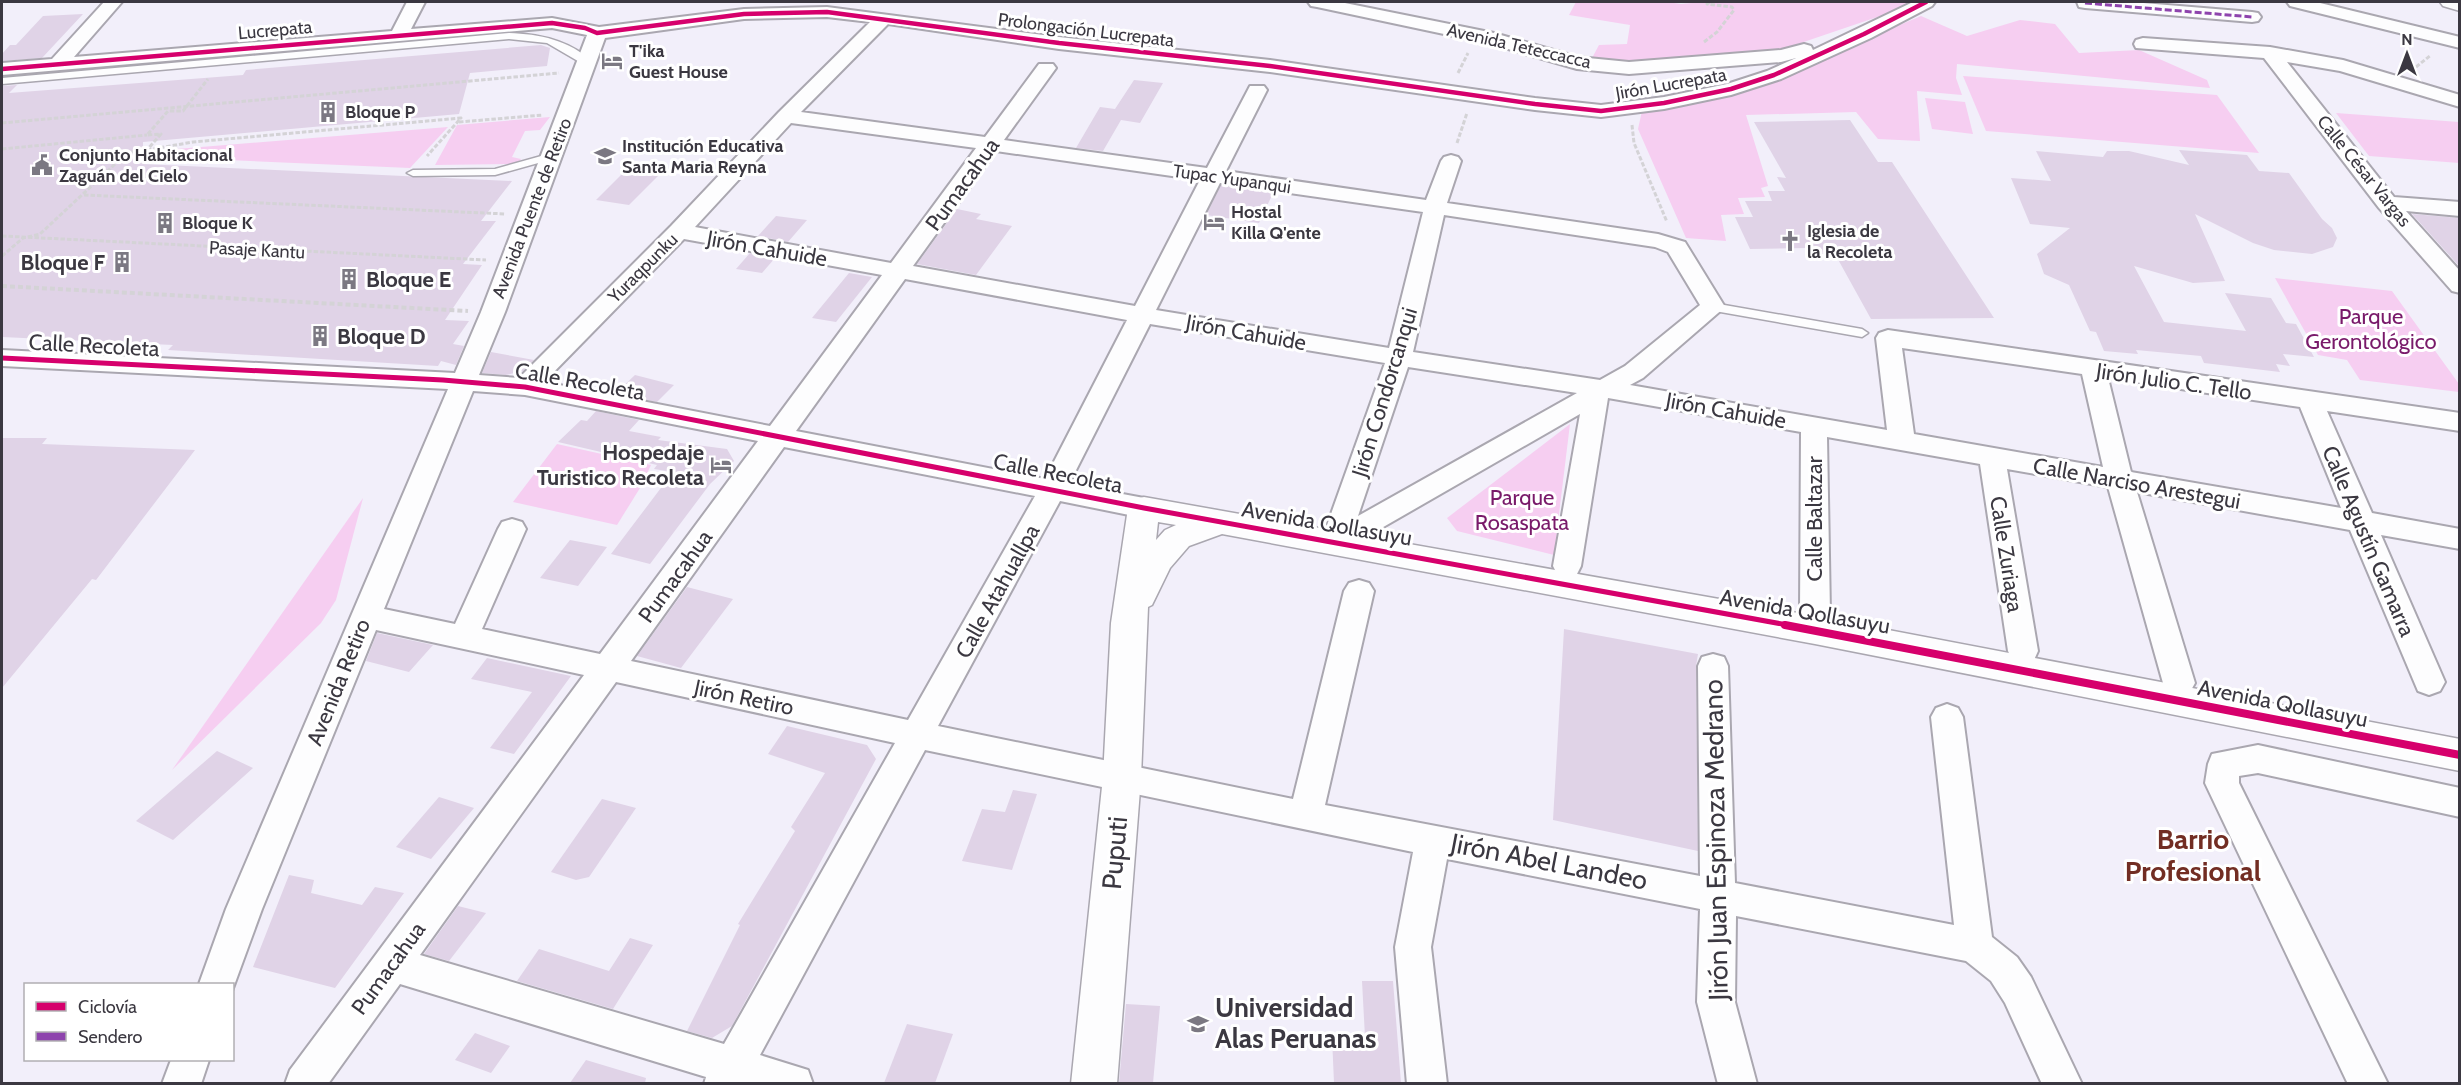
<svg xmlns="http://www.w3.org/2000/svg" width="2461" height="1085" font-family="Cabin,sans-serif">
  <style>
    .green { fill: #f6cef1 }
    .building { fill: #e0d3e7 }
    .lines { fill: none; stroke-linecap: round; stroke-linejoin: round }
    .lane-casing { stroke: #aaa7b0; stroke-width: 3 }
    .street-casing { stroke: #aaa7b0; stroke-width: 4 }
    .secondary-casing { stroke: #aaa7b0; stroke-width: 3 }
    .highway-casing { stroke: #aaa7b0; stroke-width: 3 }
    .path-far1 { stroke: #d4d3d6; stroke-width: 3; stroke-dasharray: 4.5 2; stroke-linecap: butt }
    .path { stroke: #d4d3d6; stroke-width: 4; stroke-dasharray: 5 3; stroke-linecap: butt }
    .lane { fill: #fdfdfe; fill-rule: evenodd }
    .street { fill: #fdfdfe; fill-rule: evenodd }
    .secondary { fill: #fdfdfe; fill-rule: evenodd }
    .highway { fill: #fdfdfe; fill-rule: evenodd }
    .quiet { stroke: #8e44ad; stroke-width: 3; stroke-dasharray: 7 3; stroke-linecap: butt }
    .cycleway-far2-casing { stroke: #fff; stroke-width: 8 }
    .cycleway-far1-casing { stroke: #fff; stroke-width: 9 }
    .cycleway-casing { stroke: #fff; stroke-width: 11 }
    .cycleway-far2 { stroke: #d6006c; stroke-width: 4.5 }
    .cycleway-far1 { stroke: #d6006c; stroke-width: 5 }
    .cycleway { stroke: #d6006c; stroke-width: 8 }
    .labels { text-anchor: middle; stroke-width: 6; stroke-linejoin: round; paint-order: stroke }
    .far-street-label { font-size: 18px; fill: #3b3841; stroke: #fff }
    .far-poi-label { font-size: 18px; font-weight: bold; fill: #3b3841; stroke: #fff; text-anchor: start }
    .street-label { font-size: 22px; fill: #3b3841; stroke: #fff }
    .poi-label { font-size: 22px; font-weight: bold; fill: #3b3841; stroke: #fff; text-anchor: end }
    .park-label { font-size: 22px; fill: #791a6a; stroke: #fff }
    .near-street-label { font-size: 27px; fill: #3b3841; stroke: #fff }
    .near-poi-label { font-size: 27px; font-weight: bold; fill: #3b3841; stroke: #fff; text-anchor: start }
    .near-neighbourhood-label { font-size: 28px; font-weight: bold; fill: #722d23; stroke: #fff }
  </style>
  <rect width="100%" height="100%" fill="#f2effa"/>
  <g class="green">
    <path d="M1576,2H1667L1681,4L1703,2H1917L1895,11L1786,48L1714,56L1624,63L1592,58L1599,45L1627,44L1630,25L1569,15Z"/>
    <path d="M1921,16L1967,36L2020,20L2055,24L2079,53L2139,50L2207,80L2210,88L1957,64L1956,78L1962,95L1917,91L1920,141L1878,139L1856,112L1746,115L1768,186L1761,188L1765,197L1738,198L1744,214L1721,215L1726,241L1686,238L1638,129L1642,111L1739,93Z"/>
    <path d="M1963,76L2217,95L2259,153L1986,131Z"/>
    <path d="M1925,98L1965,102L1973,134L1932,129Z"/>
    <path d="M2336,113L2459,122V163L2369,156Z"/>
    <path d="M550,117L540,130L525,131L512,157L521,159L517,164L435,165L457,125Z"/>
    <path d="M448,127L410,168L136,156L140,152Z"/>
    <path d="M2275,278L2392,291L2459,384V392L2360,380L2347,360L2318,355Z"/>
    <path d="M1570,424L1554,555L1457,531L1447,518Z"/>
    <path d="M557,444L651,465L640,488L617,525L513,502Z"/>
    <path d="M363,498L336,600L321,623L172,770Z"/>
  </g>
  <g class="building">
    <path d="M83,14L42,58L2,61V54L10,45H16L43,16Z"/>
    <path d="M541,45L550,48L547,66L470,73L459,114L143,142V164L512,181L481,221H496L463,264L482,265L445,320L469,321L453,344L464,346L456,365L441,361L438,366L168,350L173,345L2,337V86L17,85L9,93L243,75L246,70Z"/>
    <path d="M1134,80L1163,83L1140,123L1121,120L1103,151L1076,148L1100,107L1115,109Z"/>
    <path d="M1850,120L1878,162H1892L1994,318L1871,319L1835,254H1810L1806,248L1750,249L1735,217H1753L1745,201H1772L1768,191H1785L1777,177L1786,178L1754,122Z"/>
    <path d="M2179,150L2247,155L2259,171L2289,173L2322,219L2332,228L2337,238L2333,247L2312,254L2274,250L2253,243L2195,214L2225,281L2193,283L2134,266L2164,322L2246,331L2225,293L2271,298L2286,323L2296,324L2314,357L2283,354L2290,366L2276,364L2280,372L2204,363L2201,356L2136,350L2138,354L2104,351L2096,332L2090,331L2069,285L2044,274L2037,254L2070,228L2030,224L2011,178L2051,181L2036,151L2103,157L2107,151H2129L2189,165Z"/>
    <path d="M626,170L659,175L629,205L596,200Z"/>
    <path d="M1221,185L1273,193L1259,223L1206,215Z"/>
    <path d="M957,209L981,214L976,219L1012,226L976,275L917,264Z"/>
    <path d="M2412,214L2460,218V267Z"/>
    <path d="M776,216L807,220L788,242L758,236Z"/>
    <path d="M750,253L775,258L762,273L736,269Z"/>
    <path d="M849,273L872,277L836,322L812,318Z"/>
    <path d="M491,352L534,360L523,371L506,375L482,373Z"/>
    <path d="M635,375L674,385L657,402L615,394Z"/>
    <path d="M596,411L639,420L629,431L661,437L658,440L727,449L734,461L710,484L650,564L611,554L673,472L654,469L657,465L558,442L581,420L587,421Z"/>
    <path d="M2,438H47L42,444L195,450L96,580L92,579L2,688Z"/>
    <path d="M570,540L607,547L578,586L540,578Z"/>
    <path d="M687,587L733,599L681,668L637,656Z"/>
    <path d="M1564,629L1698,654L1696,666L1698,851L1553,820Z"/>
    <path d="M377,633L433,645L409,672L366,661Z"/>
    <path d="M487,658L571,676L514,754L490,748L532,692L471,679Z"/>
    <path d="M787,726L867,745L876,759L732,1026L712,1038L687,1031L740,925L738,924L795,831L791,827L825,773L768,754Z"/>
    <path d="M217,751L253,768L173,840L136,821Z"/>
    <path d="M1013,790L1037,794L1012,870L962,861L982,809L1005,812Z"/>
    <path d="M439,797L474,808L431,859L396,847Z"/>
    <path d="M602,799L636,808L589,877L576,880L551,872Z"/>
    <path d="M289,875L314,880L311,893L362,905L375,887L404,893L335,988L253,967Z"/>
    <path d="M458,906L486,913L449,961L424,954Z"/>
    <path d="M630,938L653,945L613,1009L517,981L539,949L609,971Z"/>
    <path d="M1362,981H1393L1401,1083H1334L1332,1037H1365Z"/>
    <path d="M1126,1004L1160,1006L1153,1083H1119Z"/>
    <path d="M907,1024L953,1034L935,1083H884Z"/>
    <path d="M475,1033L510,1046L491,1073L455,1060Z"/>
    <path d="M586,1060L646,1078L645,1083H570Z"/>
  </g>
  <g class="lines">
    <defs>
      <g id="lane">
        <path d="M509,33C539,34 570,40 592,62L583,64L547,43L509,39L2,84V78Z"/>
        <path d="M552,153L557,156L556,158L495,175L413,176L407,173L413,170L495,169Z"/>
        <path d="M1713,303L1862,329L1868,333L1862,337L1709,310L1707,307L1709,304Z"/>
      </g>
      <g id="street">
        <path d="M104,2H122L74,57L392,31L407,2H425L411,29L552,18L599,27L744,9L827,7L1059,37L1270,60L1535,98L1601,105L1664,97L1727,84L1767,71L1796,58L1781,62L1629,74L1577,69L1491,44L1317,7L1311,6L1308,2H1340L1494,33L1578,57L1629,62L1781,50L1804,44L1811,46L1813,50L1913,2H1935L1932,6L1871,38L1781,79L1731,95L1664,109L1601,117L1535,110L1270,72L1059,49L888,24L801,112L985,137L1039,64H1053L1056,68L1004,140L1207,168L1250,86H1264L1267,90L1226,171L1426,200L1441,161L1444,157L1451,155L1458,157L1461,161L1447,203L1658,234L1685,242L1725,307L1643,378L1630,385L1887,430L1876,338L1879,333L1888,330L2460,413V431L2327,411L2372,513L2460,529V549L2381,535L2445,682L2440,691L2429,695L2418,691L2350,530L2137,492L2195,683L2190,692L2179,696L2168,692L2163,683L2108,487L2007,469L2038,651L2034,660L2023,663L2012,660L2008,651L1980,464L1827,437L1830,614L1826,622L1815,625L1804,622L1800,614L1801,432L1608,398L1581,566L1577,574L1567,577L1557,574L1553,566L1580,414L1345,549L1335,552L1325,549L1321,542L1385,363L1150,324L1069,484L1144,498L1154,501L1158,508L1154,515L1144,518L1060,501L938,726L1293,799L1344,591L1349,583L1359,580L1369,583L1374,591L1325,805L1700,876L1698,666L1702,657L1713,654L1724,657L1728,666L1735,883L1954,925L1931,717L1936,708L1947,704L1958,708L1963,717L1992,937L2017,957L2031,977L2082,1084H2042L2005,1003L1991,981L1966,961L1736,916L1735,1002L1757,1084H1718L1697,1002L1700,909L1447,859L1431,947L1447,1084H1407L1395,947L1413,852L925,750L760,1055L808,1070L813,1084H704L706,1077L400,984L328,1084H285L290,1070L584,675L376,630L262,909L232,991V984H199L226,909L448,389L2,366V350L455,373L481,312L587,35L552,28L2,75V63L52,59ZM827,17L870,22L779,112L671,226L519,378L479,375L505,312L605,38L744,19ZM791,123L976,148L891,263L695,227ZM996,151L1200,180L1135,306L913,266ZM1220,183L1423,212L1389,348L1156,310ZM1444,215L1655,247L1668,252L1700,305L1625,366L1600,380L1413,352ZM684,239L882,275L770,426L544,382ZM905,279L1127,320L1045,479L796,431ZM1902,348L2082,374L2103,467L1914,434ZM1408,367L1577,393L1358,516ZM2108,378L2300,407L2341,508L2131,472ZM473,391L525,395L758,441L600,654L482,629L526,529L522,522L512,519L502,522L498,529L455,624L384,609ZM784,447L1035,496L908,720L631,661ZM616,682L895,743L724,1044L420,955Z"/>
        <path d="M2077,2H2131L2252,12L2258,13L2261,17L2258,21L2252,22L2085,8L2079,7Z"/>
        <path d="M2287,2H2316L2460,37V48L2290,6Z"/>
        <path d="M2143,38L2270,47L2343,60L2460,95V107L2340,71L2287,62L2394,197L2460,202V216L2406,211L2460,271V293L2452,291L2379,208L2264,58L2136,48L2134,44L2136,40Z"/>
        <path d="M2258,745L2460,788V817L2258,773L2239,776V783L2388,1084H2348L2205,783L2208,764L2212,754Z"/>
        <path d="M171,1060H209L201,1084H162Z"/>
      </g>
      <path id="secondary" d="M1144,497L1815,616L2460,739V771L1815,644L1222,534L1189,546L1170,568L1152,605L1148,607L1141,777L1117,1084H1071L1103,777L1111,623L1128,508L1133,500ZM1158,522L1176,525L1165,530L1156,540Z"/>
      <path id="highway" d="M2440,2H2460V11L2443,6Z"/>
    </defs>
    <use href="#lane" class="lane-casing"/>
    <use href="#street" class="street-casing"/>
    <use href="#secondary" class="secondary-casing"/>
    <use href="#highway" class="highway-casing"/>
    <g class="path-far1">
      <path d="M1704,42L1717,32L1734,10L1732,7L1707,4L1710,2"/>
      <path d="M2416,67L2431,55"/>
      <path d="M1458,73L1468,53"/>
      <path d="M459,122L543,115"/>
      <path d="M2,123L559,73"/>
      <path d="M1632,125L1634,143L1667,222"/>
      <path d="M1457,143L1467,113"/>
      <path d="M2,149L147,135"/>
      <path d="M147,150L193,142L461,118L427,156"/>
      <path d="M84,195L506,214"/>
      <path d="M2,236L486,260"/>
      <path d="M2,256L23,238L40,234L128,152L147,150L161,134L147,135L168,111H183L208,79"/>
    </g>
    <path class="path" d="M2,286L468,311"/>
    <use href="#lane" class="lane"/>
    <use href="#street" class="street"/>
    <use href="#secondary" class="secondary"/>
    <use href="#highway" class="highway"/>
    <path class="quiet" d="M2085,3L2252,17"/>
    <defs>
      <path id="cycleway-far2" d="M2,69L552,23L585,28L597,33L744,14L827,12L1059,43L1270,66L1535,104L1601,111L1664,103L1731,89L1774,75L1864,34L1926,2"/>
      <path id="cycleway-far1" d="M2,358L443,380L525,387L1144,508L1793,626"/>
      <path id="cycleway" d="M1785,625L2460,755"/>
    </defs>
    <use href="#cycleway-far2" class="cycleway-far2-casing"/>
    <use href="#cycleway-far1" class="cycleway-far1-casing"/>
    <use href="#cycleway" class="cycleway-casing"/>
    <use href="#cycleway-far2" class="cycleway-far2"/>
    <use href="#cycleway-far1" class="cycleway-far1"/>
    <use href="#cycleway" class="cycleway"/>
  </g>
  <defs>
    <symbol id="hotel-bare" viewBox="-9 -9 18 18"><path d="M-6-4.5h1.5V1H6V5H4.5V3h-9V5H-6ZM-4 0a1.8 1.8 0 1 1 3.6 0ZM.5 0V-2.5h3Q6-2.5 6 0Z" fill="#7b7882" stroke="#fff" stroke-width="2.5" paint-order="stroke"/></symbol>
    <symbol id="building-bare" viewBox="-9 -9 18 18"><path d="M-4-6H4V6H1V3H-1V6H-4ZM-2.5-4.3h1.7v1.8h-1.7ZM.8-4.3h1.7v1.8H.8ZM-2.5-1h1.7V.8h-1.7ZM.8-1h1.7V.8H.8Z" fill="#7b7882" stroke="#fff" stroke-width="2.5" paint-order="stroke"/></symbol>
    <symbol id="school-bare" viewBox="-9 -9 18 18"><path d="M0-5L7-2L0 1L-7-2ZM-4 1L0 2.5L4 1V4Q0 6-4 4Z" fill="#7b7882" stroke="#fff" stroke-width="2.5" paint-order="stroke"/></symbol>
    <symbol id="civic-bare" viewBox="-9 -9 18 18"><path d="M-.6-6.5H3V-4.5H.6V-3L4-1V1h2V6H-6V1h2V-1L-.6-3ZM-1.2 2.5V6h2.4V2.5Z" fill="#7b7882" stroke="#fff" stroke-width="2.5" paint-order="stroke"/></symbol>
    <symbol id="church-bare" viewBox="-9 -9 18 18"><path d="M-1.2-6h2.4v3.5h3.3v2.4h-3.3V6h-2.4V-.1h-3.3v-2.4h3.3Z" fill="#7b7882" stroke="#fff" stroke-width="2.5" paint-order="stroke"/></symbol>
    <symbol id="university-bare" viewBox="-9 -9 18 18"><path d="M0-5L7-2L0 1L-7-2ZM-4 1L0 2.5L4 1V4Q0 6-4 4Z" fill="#7b7882" stroke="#fff" stroke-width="2.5" paint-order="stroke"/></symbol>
  </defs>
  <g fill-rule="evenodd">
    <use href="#hotel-bare" x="597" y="46" width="30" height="30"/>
    <use href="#building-bare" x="313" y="97" width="30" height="30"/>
    <use href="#school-bare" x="590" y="141" width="30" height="30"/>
    <use href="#civic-bare" x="27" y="150" width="30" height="30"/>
    <use href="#hotel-bare" x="1199" y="207" width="30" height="30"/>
    <use href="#building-bare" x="150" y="208" width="30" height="30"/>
    <use href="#church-bare" x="1775" y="226" width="30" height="30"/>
    <use href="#building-bare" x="107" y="247" width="30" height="30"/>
    <use href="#building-bare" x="334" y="264" width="30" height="30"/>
    <use href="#building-bare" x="305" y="321" width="30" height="30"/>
    <use href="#hotel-bare" x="706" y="450" width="30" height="30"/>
    <use href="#university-bare" x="1183" y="1009" width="30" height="30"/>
  </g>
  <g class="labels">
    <g class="far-street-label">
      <text transform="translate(275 30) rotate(-5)" y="6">Lucrepata</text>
      <text transform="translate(1086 30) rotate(7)" y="6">Prolongación Lucrepata</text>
      <text transform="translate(1519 46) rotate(13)" y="6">Avenida Teteccacca</text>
      <text transform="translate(1671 84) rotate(-10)" y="6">Jirón Lucrepata</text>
      <text transform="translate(2364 171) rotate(51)" y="6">Calle César Vargas</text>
      <text transform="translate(1232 179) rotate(8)" y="6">Tupac Yupanqui</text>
      <text transform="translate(532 208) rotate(-69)" y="6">Avenida Puente de Retiro</text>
      <text transform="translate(257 250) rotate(3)" y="6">Pasaje Kantu</text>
      <text transform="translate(643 268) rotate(-45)" y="6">Yuraqpunku</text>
    </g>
    <g class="far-poi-label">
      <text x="629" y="57">T'ika<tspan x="629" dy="21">Guest House</tspan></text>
      <text x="345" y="118">Bloque P</text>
      <text x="622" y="152">Institución Educativa<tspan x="622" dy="21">Santa Maria Reyna</tspan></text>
      <text x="59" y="161">Conjunto Habitacional<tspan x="59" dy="21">Zaguán del Cielo</tspan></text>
      <text x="1231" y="218">Hostal<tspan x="1231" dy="21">Killa Q'ente</tspan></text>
      <text x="182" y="229">Bloque K</text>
      <text x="1807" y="237">Iglesia de<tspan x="1807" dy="21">la Recoleta</tspan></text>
    </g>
    <g class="street-label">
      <text transform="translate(962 184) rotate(-54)" y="8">Pumacahua</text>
      <text transform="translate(767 248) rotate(10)" y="8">Jirón Cahuide</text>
      <text transform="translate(1246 332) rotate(10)" y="8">Jirón Cahuide</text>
      <text transform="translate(94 345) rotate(3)" y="8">Calle Recoleta</text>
      <text transform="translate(580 381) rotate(10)" y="8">Calle Recoleta</text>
      <text transform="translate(2174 381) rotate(8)" y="8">Jirón Julio C. Tello</text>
      <text transform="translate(1384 392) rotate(-73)" y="8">Jirón Condorcanqui</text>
      <text transform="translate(1726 410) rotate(10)" y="8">Jirón Cahuide</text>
      <text transform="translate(1058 473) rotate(11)" y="8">Calle Recoleta</text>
      <text transform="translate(2137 483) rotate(10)" y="8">Calle Narciso Arestegui</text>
      <text transform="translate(1814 519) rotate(-90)" y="8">Calle Baltazar</text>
      <text transform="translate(1327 523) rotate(10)" y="8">Avenida Qollasuyu</text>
      <text transform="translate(2369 541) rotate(67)" y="8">Calle Agustín Gamarra</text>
      <text transform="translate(2007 554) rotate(81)" y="8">Calle Zuriaga</text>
      <text transform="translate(675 576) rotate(-54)" y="8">Pumacahua</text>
      <text transform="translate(997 591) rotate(-61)" y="8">Calle Atahuallpa</text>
      <text transform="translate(1805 611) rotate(10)" y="8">Avenida Qollasuyu</text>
      <text transform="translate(338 682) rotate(-68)" y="8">Avenida Retiro</text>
      <text transform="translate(744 697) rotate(12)" y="8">Jirón Retiro</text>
      <text transform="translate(2283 703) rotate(11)" y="8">Avenida Qollasuyu</text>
      <text transform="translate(388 968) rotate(-54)" y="8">Pumacahua</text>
    </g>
    <g class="poi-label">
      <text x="105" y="270">Bloque F</text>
      <text x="366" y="287" text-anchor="start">Bloque E</text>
      <text x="337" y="344" text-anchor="start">Bloque D</text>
      <text x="704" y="460">Hospedaje<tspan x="704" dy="25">Turistico Recoleta</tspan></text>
    </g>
    <g class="park-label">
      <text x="2371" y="324">Parque<tspan x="2371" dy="25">Gerontológico</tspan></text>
      <text x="1522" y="505">Parque<tspan x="1522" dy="25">Rosaspata</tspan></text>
    </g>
    <g class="near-street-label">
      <text transform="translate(1716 840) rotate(-91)" y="9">Jirón Juan Espinoza Medrano</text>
      <text transform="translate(1115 853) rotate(-85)" y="9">Puputi</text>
      <text transform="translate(1549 862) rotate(11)" y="9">Jirón Abel Landeo</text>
    </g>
    <g class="near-poi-label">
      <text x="1215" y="1017">Universidad<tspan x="1215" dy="31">Alas Peruanas</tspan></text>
    </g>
    <g class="near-neighbourhood-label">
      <text x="2193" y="849">Barrio<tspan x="2193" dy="32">Profesional</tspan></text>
    </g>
  </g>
  <rect width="2461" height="1085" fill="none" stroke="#3b3841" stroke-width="6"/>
  <rect x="24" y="983" width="210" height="78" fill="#ffffff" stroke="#b1afb3" stroke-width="1.5"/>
  <rect x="36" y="1002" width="30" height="9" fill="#d6006c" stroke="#b1afb3" stroke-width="1.5"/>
  <text x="78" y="1013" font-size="18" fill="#3b3841">Ciclovía</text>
  <rect x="36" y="1032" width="30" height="9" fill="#8e44ad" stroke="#b1afb3" stroke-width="1.5"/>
  <text x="78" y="1043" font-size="18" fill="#3b3841">Sendero</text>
  <g transform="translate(2407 54)" stroke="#ffffff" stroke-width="4.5" paint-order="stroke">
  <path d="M0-4.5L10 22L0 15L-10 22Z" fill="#3b3841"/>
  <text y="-9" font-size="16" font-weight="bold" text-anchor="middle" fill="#3b3841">N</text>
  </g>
</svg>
